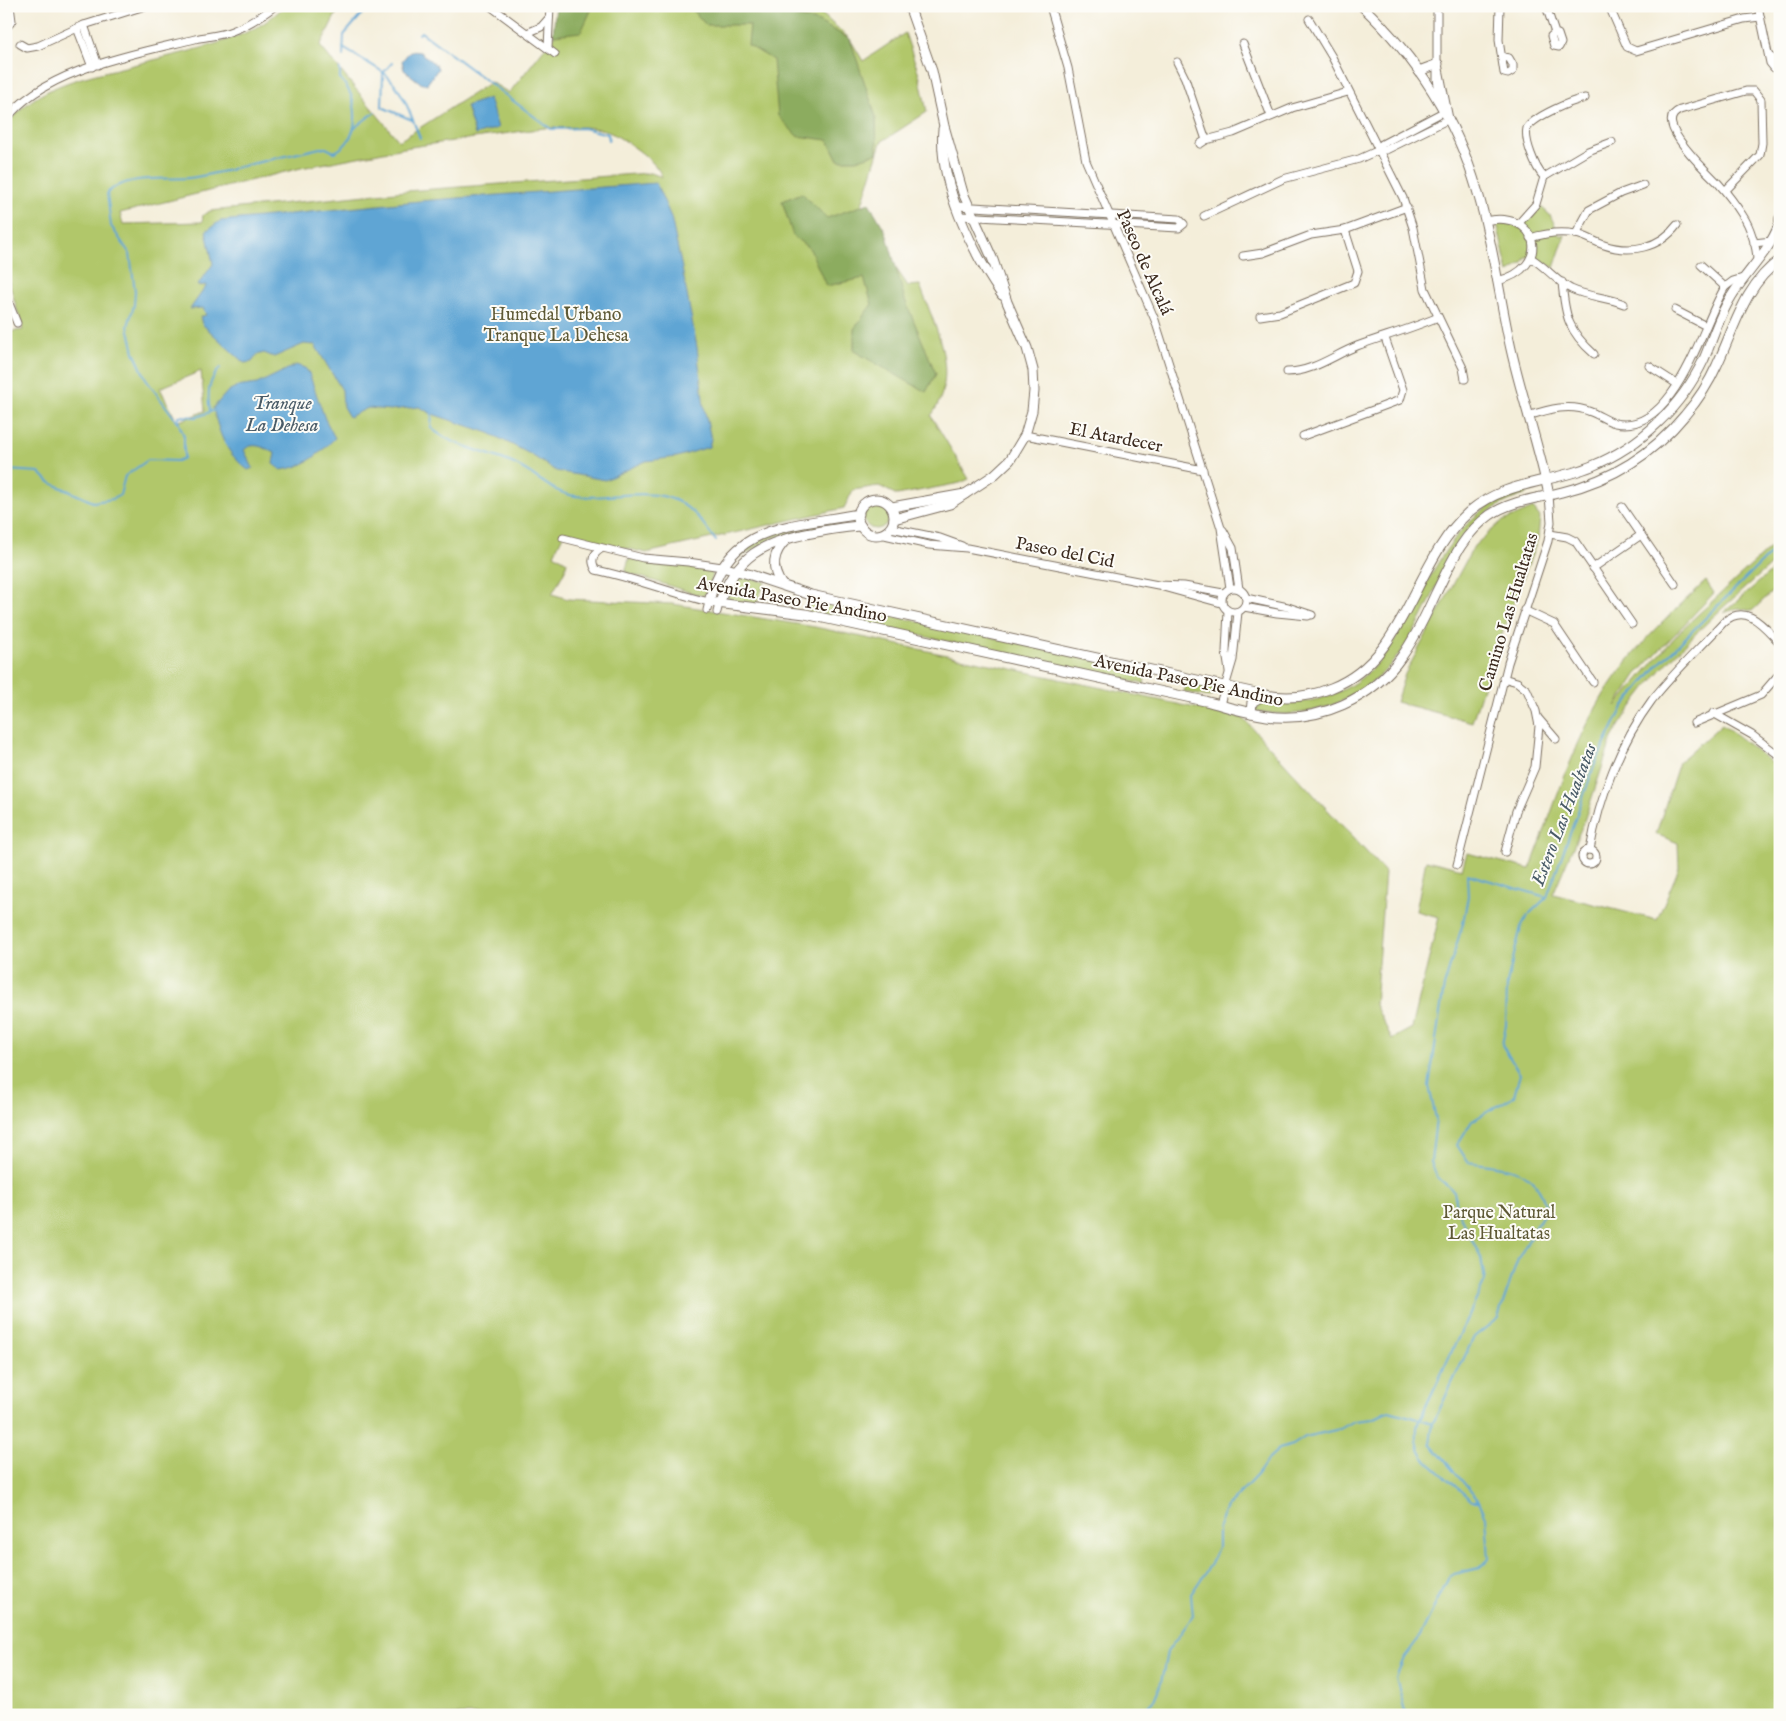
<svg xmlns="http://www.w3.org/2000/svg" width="1786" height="1721" font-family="'IM FELL English',serif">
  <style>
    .green { fill: #b1c76b; stroke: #767844; fill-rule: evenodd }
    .forest { fill: #8cac5f; stroke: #646b3e }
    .water { fill: #5ea5d4; stroke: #4c6879 }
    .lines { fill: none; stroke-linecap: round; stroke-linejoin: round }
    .stream { stroke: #5ea5d4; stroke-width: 2 }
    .minor-casing { stroke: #7c6f60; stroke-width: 9 }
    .tertiary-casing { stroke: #7c6f60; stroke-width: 11 }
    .secondary-casing { stroke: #7c6f60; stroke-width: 12 }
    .minor { stroke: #fff; stroke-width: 7 }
    .tertiary { stroke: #fff; stroke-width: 9 }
    .secondary { stroke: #fde5c5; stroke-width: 10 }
    .labels { text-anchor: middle; stroke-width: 4; stroke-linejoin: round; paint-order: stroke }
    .street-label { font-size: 18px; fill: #3b2a1e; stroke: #fdfcf7 }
    .park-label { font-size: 18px; fill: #5e5935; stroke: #fdfcf7 }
    .water-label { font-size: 19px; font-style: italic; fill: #495b67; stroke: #fdfcf7 }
  </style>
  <rect width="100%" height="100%" fill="#fdfcf7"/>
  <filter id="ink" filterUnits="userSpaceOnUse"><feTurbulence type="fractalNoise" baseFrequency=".02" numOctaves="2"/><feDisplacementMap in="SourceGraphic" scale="10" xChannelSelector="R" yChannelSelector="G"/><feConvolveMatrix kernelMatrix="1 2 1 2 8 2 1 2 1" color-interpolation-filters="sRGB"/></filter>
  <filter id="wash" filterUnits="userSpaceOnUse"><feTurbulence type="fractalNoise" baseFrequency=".0096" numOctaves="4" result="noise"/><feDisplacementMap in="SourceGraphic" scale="20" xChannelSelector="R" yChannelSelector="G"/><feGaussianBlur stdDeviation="1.12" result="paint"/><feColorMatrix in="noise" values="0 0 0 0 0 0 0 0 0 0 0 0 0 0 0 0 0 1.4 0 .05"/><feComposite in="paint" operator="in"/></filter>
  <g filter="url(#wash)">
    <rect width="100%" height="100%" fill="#f4eeda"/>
    <g class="green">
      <path d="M285,6H340L320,46L399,141L491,82L509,93L578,6H813L850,39L863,61L905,33L919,74L927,112L881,142L859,214L908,286L920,285C935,328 961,373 931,416L969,479L960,483L897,495L879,486L853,490L844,508L646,553L603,543L565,531L554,554L567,562L565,570L552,594L568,599L673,604L815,627L1243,718L1385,872L1375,1005L1392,1039L1412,1028L1439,917L1416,911L1426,860L1462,869L1467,853L1530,869C1553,811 1571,748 1604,694C1630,652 1670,614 1706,581L1714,593L1636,675L1616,706L1681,630L1780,539V557C1719,611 1652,667 1612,738L1583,824L1553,894L1657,920L1679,868L1678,843L1656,834L1679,762L1722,724L1780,769V1715H6V332L23,330L6,272V126C36,84 86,77 133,65C172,55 231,44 264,23C271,18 278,12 285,6ZM584,127C590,128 597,128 604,130C620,136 657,160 662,177L651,173L635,174L406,191L210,211L203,215L202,222L123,224L120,213L301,168L404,148L545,128ZM201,371L205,411L177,422L160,388Z"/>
      <path d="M1540,206L1550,215L1560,236L1565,235L1554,268L1538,258L1527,257L1523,263L1508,273L1497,223H1511L1519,228L1534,215Z"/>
      <path d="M1526,490L1527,494C1490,505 1463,528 1445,562C1441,571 1439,581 1435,590C1405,658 1369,706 1291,714C1279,715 1266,712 1254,711L1256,702C1437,722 1393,524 1526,490Z"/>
      <circle cx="876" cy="516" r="13"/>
      <path d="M1533,508L1540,517L1538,538L1489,669L1472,722L1396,702L1405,674L1474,546L1501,522Z"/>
      <path d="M844,520L845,524L773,538L740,557C749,532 820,525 844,520Z"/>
      <path d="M629,559L703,567L711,570L713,575L707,593L702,596L625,572Z"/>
      <path d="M1780,564V584L1752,611L1738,608L1723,613Z"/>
      <path d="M741,575L765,582L756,605L730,602L726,596L737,576Z"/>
      <path d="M811,598L1146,671L1144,684L807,611Z"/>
      <path d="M1187,680L1215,688V694L1209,697L1184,692Z"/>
    </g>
    <g class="forest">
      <path d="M556,6H593L581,32L553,35Z"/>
      <path d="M689,6H785L795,16L817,21L850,39L876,117L877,153L856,160H838L828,140L797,136L778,116L773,60L748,45L750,25H706Z"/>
      <path d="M802,193L827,218L869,203L886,232L905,300L936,374L926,392L854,351V329L872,304L864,278L826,286L810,249L793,236L782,201Z"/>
    </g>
    <g class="water">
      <path d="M410,51L420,52L437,66L438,69L427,84H422L404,70L402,61Z"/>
      <path d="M489,98L498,128L475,135L466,106Z"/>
      <path d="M656,183L671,217L682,268L697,347L704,407L711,439L709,447L677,457L646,461L605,480L556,471L530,454L489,433L432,414L419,407L390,410L368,408L349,417L343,407L342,390L315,345L304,344L274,357L264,353L257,355L252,362L244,363L202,324L200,317L206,315L203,308L190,309L207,285L197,286L213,264L206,231L220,221L419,201Z"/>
      <path d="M296,365L305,368L309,373L325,419L335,438C318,455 306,467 281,470L273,464L275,453C265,448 253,441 244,450L253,468L248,470C225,452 220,436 213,408L228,391L236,387L257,384Z"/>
    </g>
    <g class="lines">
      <g class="stream">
        <path d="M419,34L421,32L551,129L583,128L608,134L609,140"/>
        <path d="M343,48C356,56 371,64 384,73C403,88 411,116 420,138"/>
        <path d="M343,56L344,35L369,6"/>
        <path d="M392,63L383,73L382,107L412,120"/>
        <path d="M354,128L375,112"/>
        <path d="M210,412C207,394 208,381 220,368"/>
        <path d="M432,414L431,428C456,449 489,451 518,466C538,476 552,493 575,496C612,501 658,482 689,509C700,517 708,530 716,541"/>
        <path d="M179,424L147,381L134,352L128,326L134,305L135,291L130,254L111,226L107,193C127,174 164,180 189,178C200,177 209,174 220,172C226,170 228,172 234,168L320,148H326L334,152C362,141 360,97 340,79V69"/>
        <path d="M6,470L39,472L49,482L93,502L113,499L120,495L125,476L148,460L177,461L184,458V436L179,424L178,416L197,417L215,410"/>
        <path d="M1479,1501H1472L1425,1459C1417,1451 1415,1434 1418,1423L1485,1281L1481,1258L1458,1212L1454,1191L1437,1177L1431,1162L1436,1119L1429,1086L1444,986L1463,923L1468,896L1467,874L1546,897"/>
        <path d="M1139,1715L1154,1700L1161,1683L1167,1652L1193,1616L1191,1594L1211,1564L1218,1547V1529L1227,1507L1257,1475L1269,1458L1279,1449L1293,1445L1305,1437L1340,1429L1354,1421L1373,1419L1389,1411L1433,1423"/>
        <path d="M1406,1715L1396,1677L1404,1658L1419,1638L1450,1575L1480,1568L1489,1559L1486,1517L1479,1501L1430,1443L1433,1423L1474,1337L1498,1318L1518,1259L1546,1209C1537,1166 1505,1168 1468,1162L1457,1145L1472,1121L1514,1096L1520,1074L1502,1045L1506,1025L1507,983L1521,927L1527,916L1547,897L1595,764L1623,707L1657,666L1780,544"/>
      </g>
    </g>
  </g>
  <g filter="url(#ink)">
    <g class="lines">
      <defs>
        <g id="minor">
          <path d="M490,6L555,54"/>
          <path d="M1050,6L1068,68L1086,161L1155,320L1221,528L1230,588"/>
          <path d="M1437,6V78L1440,101"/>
          <path d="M1500,6L1499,40L1504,73L1508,74L1513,71V65L1509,58L1503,57"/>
          <path d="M1546,6L1555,33L1558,34L1561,43L1559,47L1554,46L1551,36L1555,33"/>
          <path d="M1609,6L1627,47L1636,51L1744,19L1760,17"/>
          <path d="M1758,6L1770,63L1774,68H1780"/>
          <path d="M1309,19L1332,57L1403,198L1413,228L1425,289L1463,368L1465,379"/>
          <path d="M84,25L98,65"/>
          <path d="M6,28L12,21L10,6"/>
          <path d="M77,28L92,67"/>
          <path d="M527,33L541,27L549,18"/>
          <path d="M20,44L27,48L38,46L84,25L145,6"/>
          <path d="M1243,44L1271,116"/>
          <path d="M548,47L550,6"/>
          <path d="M1769,56L1780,63"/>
          <path d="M1177,62L1185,78L1206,140"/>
          <path d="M6,120C41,70 138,53 195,39C208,36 220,36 232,31C248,25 262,16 275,6"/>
          <path d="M1200,144L1206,140L1233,133L1292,108L1348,92"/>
          <path d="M1379,150L1382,144L1445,111"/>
          <path d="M1544,177L1588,151L1612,142"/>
          <path d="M1725,191L1760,155L1762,143L1761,100L1754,91H1746L1680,110C1673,113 1670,118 1672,125C1676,142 1705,170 1718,183C1727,193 1736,205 1743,216C1750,226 1757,248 1757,260"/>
          <path d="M957,206L1179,219L1184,224L1179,228L961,216"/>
          <path d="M1204,216L1283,179L1359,159L1379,150H1386L1449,119L1438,64"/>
          <path d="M1485,221C1539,209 1553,268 1497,281"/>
          <path d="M1519,223L1536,204L1544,177C1535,168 1524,140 1527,128C1535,116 1571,101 1585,98"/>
          <path d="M1576,234L1589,210L1621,193L1643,185"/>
          <path d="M1530,238C1545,233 1560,231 1576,234C1586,236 1595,242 1604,245C1630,254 1660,248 1677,225"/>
          <path d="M1754,243L1772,241"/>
          <path d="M1243,256L1263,253L1311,235L1345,230L1407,207"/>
          <path d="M1531,258C1546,267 1556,281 1571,289C1588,297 1607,297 1624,304"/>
          <path d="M1701,265L1725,287"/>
          <path d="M1562,282C1565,316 1568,331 1594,354"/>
          <path d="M6,296L17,323"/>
          <path d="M1675,310L1706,326"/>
          <path d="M1260,316L1280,313L1354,283L1358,271L1345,230"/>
          <path d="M1649,366L1677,384"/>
          <path d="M1287,372C1313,372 1334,355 1357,346C1384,336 1411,329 1438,317"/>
          <path d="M1528,416C1549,409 1570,403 1591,412C1599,415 1607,421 1615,423C1675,436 1702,324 1725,287L1733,281L1743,278"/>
          <path d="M1025,435L1203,470"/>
          <path d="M1303,436L1400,400L1403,390L1385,338"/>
          <path d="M1622,507L1675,584"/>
          <path d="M891,528L940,538L962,546"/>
          <path d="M1223,530L1233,548L1239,589"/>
          <path d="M880,534L929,545L967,548L1158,585L1184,586L1223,593"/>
          <path d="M1550,534L1567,537L1575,541L1632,624"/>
          <path d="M563,538L643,558L688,562L722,567"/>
          <path d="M601,549C593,554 590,561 596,570C635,578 671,593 709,602L707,610"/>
          <path d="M1593,568L1641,535"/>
          <path d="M1163,587L1221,603"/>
          <circle cx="1234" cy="600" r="12"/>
          <path d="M1246,598L1288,607L1312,615"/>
          <path d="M1244,607L1277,613L1308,616"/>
          <path d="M1524,610L1554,624L1593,682"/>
          <path d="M1228,611L1226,652L1229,671"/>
          <path d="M717,612L719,604"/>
          <path d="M1503,678L1517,682L1527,690L1536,711L1539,726L1535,767L1516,811L1505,852"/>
          <path d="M1220,704L1233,660L1238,612"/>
          <path d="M1713,713L1752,735L1780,756"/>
          <path d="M1538,718L1556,739"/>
          <path d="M1694,723L1761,695L1780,673"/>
          <circle cx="1589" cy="857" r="7"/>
          <path d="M1590,850C1599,798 1620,743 1652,700C1674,672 1700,648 1724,622C1747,602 1765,628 1780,643"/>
          <path d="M1457,865L1508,663L1548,541L1551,522L1549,495"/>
        </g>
        <g id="tertiary">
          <path d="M1362,6C1416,57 1456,119 1477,190C1493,242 1499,296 1511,349C1522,398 1539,446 1549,495"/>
          <path d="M1419,71L1438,64"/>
          <path d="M943,129C938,182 972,252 1002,295"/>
          <circle cx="876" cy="517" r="18"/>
          <path d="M892,507L965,494"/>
          <path d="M859,514C792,527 727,522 709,602L805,614L1205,701C1225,706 1246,713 1267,716C1319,723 1372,699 1402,656C1416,637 1426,614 1436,593C1451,563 1462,535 1490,515C1512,500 1537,499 1562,492C1611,480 1653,454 1685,415C1698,400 1709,383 1717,365C1734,329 1745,284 1780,260"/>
          <path d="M894,519L950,504L994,475L1010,460L1025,435L1032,411L1034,391L1033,370L1027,348L1007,302L993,260L963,193L944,126L932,71L909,6"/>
          <path d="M722,567L748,574L811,595L1265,695C1287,699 1310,697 1331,688C1408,658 1412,562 1470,511C1505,481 1551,483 1592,466C1641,446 1682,406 1704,359C1713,338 1719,316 1731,297C1746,272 1769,252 1779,225"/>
          <path d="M782,585C770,568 773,552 787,539"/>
          <path d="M719,604C736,555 764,542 811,533C828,530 844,527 861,526"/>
          <path d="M1251,713L1252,702L1264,695"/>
        </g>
        <path id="secondary" d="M1780,219V228"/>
      </defs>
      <use href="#minor" class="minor-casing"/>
      <use href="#tertiary" class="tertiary-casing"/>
      <use href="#secondary" class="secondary-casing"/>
      <use href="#minor" class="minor"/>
      <use href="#tertiary" class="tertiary"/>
      <use href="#secondary" class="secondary"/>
    </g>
  </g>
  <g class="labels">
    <g class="street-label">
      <text transform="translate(1145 262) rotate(66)" y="6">Paseo de Alcalá</text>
      <text transform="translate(1116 437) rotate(11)" y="6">El Atardecer</text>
      <text transform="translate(1065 552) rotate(11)" y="6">Paseo del Cid</text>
      <text transform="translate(792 599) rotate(10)" y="6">Avenida Paseo Pie Andino</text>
      <text transform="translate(1508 612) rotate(-73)" y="6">Camino Las Hualtatas</text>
      <text transform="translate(1189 680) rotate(12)" y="6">Avenida Paseo Pie Andino</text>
    </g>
    <g class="park-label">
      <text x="556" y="320">Humedal Urbano<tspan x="556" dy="21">Tranque La Dehesa</tspan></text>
      <text x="1499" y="1218">Parque Natural<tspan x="1499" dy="21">Las Hualtatas</tspan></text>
    </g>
    <g class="water-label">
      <text x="282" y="409">Tranque<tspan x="282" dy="22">La Dehesa</tspan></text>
      <text transform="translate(1563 814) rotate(-69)" y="7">Estero Las Hualtatas</text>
    </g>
  </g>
  <rect width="1786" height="1721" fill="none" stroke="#fdfcf7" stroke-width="25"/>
</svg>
